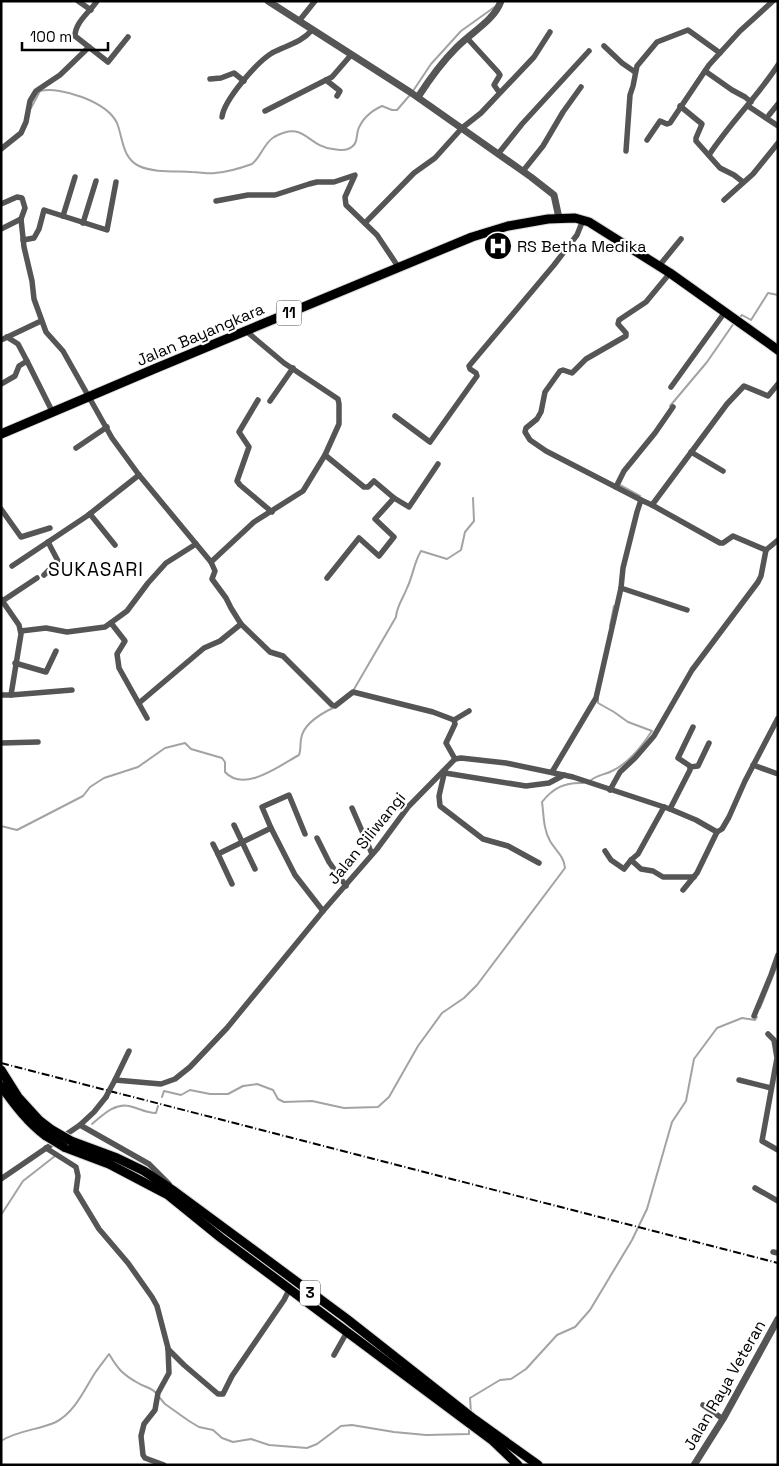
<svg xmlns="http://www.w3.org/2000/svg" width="779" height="1466" font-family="'Space Grotesk',sans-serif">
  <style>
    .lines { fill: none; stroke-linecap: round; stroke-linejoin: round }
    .stream { stroke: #a3a3a3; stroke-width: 2 }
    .primary-casing { stroke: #dbdbdb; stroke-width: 11 }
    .trunk-casing { stroke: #dbdbdb; stroke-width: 11 }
    .minor { stroke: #555; stroke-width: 5.5 }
    .tertiary { stroke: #555; stroke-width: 7 }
    .primary { stroke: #000; stroke-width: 9 }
    .trunk { stroke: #000; stroke-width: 9 }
    .rail { stroke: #000; stroke-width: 2; stroke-dasharray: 8 2.5 1 2.5; stroke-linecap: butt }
    .primary-bridge-casing { stroke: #dbdbdb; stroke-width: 11; stroke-linecap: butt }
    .minor-bridge { stroke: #555; stroke-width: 5.5 }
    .primary-bridge { stroke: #000; stroke-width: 9 }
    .labels { text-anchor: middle; stroke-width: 4.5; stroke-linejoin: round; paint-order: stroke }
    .shield { fill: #fff; stroke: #4c4c4c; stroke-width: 1 }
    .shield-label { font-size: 15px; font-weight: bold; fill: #000 }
    .poi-label { font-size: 16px; fill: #000; stroke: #fff; text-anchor: start }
    .street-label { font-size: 16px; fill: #000; stroke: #fff }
    .quarter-label { font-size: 19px; letter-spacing: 1px; fill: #000; stroke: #fff }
  </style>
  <rect width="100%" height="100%" fill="#fff"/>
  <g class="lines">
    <g class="stream">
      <path d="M413,91L431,64L461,31L496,6"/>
      <path d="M31,108L40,91C61,86 107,102 117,123C123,138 122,158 139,166C154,173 176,171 192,172C200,172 208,174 215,173C228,172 241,168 252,164C261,157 264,143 274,137C305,120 306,146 333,149C338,150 343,151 348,149C358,145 356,138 358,130C362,119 371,111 382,106L392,110H397L410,95"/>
      <path d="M739,318L742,315L751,320L768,293L778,295"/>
      <path d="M670,406L707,362L734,323"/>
      <path d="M618,484L640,496"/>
      <path d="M610,626L614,606"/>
      <path d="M353,691L396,617C397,605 403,599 407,588C413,576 414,562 421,551L447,559L461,550L465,532L474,521L473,498"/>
      <path d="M590,781C596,775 604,775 612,771C629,763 641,747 652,731L628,722L614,712L598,703V699"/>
      <path d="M1,826L17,830L83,796L90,787L104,778L138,767L165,748L185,743L191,749L222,758L225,762V772C244,793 279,766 299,755C301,750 300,745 301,739C303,724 322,713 335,707"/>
      <path d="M760,1008L776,968"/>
      <path d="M162,1097L164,1091L181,1095L190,1090L210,1094H228L243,1086L257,1084L273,1090L278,1099L284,1102L312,1101L344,1108L378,1107L389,1097L418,1046L442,1013L464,998L477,985L565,868C564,856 556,851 550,841C543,828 544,816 542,802C553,788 565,782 583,783"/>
      <path d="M92,1124C102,1116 114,1103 129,1106C139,1108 145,1113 156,1113L158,1106"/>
      <path d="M1,1215L23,1181L55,1156"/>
      <path d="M159,1397L165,1404L189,1421L199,1427L213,1430L222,1438L233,1442L251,1439L269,1445L307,1448L317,1444L341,1426L352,1425L394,1432L426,1435L469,1434V1428"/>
      <path d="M471,1413L470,1398L500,1380L511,1379L526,1369L557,1335L575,1327L590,1310L632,1240L647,1209L672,1122L686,1101L694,1059L717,1028L742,1018L755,1020L757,1017"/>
      <path d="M1,1441C18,1430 39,1430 56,1422C75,1412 84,1390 95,1373C99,1367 104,1361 109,1354C118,1369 122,1374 138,1383C144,1387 151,1387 156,1393"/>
    </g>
    <defs>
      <g id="primary">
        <path d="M1,1070L18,1097L39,1120L52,1130"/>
        <path d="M1,1086C14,1104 28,1123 46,1136"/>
        <path d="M71,1141L117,1158L144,1171L174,1191L347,1319L474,1419L538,1465"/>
        <path d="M64,1147L109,1164L168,1195L221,1238L493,1441L518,1465"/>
      </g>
      <path id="trunk" d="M1,434L154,369L472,237L508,226L548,219L575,218L589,222L670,273L778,350"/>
    </defs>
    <use href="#primary" class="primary-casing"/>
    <use href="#trunk" class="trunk-casing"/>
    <g class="minor">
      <path d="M78,1L91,10"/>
      <path d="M97,1C90,12 75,22 75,36L108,62L128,37"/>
      <path d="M299,21L315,1"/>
      <path d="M467,38L498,72L500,75L494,85L499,92"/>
      <path d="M604,46L622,63L635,72"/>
      <path d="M705,71L732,90L745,97L751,102"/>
      <path d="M210,79L221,78L234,73L244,81"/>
      <path d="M326,80L340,91L337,96"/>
      <path d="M680,106L702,124L696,138V141L720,168L734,175L743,182"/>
      <path d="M748,106L778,126"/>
      <path d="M265,111L332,77L351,55"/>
      <path d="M769,115L778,104"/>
      <path d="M222,117C224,100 257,62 272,53C287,45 301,43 312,30"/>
      <path d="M647,140L660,121L667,124L670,123L709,65L740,31L773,1"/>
      <path d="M1,149L21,133L26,122L30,101L36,91L60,75L89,47"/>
      <path d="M626,151L630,95L633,86L637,66L657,42L688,30L720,53"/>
      <path d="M498,154L522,124L589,51"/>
      <path d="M709,155C730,123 757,97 778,65"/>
      <path d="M523,171L543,146L563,112L581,87"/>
      <path d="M724,200L753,174L778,143"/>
      <path d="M216,201L248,195H275L309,184L317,182H334L355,175L345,197L346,205L377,235L399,268"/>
      <path d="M1,204L17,197L22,198L25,208L21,219L24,247L32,281L34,299L46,332L63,351L112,438L139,475L211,562L215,571L212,579L226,598L231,608L241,624L270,652L283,656L332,705L335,706L353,692L433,712L454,720L455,724L446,743L455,759"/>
      <path d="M63,216L75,177"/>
      <path d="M83,223L96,181"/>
      <path d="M365,223L414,173L435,158L462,128L481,113L534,57L550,32"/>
      <path d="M1,229L21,219"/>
      <path d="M23,240L34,238L39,229L44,210L107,230L116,182"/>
      <path d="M659,266L681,239"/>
      <path d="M1,340L41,321"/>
      <path d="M27,361L53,413"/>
      <path d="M1,384L15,376L19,366L27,361L18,344L7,337"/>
      <path d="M671,387L725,312"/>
      <path d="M258,400L239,432L249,447L237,481L240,485L272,512"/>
      <path d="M270,401L293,368"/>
      <path d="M395,416L430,442L477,376L476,373L470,369L469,366L554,265L577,235L583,220"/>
      <path d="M76,448L107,427"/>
      <path d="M691,452L723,471"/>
      <path d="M325,455L364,487H368L374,481L394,498L409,507L438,464"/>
      <path d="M616,487L624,471L655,433L673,407"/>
      <path d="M641,500L546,451L530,440L525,432L526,428L537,419L541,412L545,392L560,371L563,370L572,373L586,359L626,336V333L618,324L619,320L646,302L670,273"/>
      <path d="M652,505L720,543H723L733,536L766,550L778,540"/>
      <path d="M1,509L21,537L50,528"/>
      <path d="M90,514L115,545"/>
      <path d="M211,562L254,522L303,491L325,455L339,424V404L338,399L284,363L246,331"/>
      <path d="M12,566L87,516L139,475"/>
      <path d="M44,575L58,561L48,542"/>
      <path d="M327,578L359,538L379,556L394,537L375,519L394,498"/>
      <path d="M621,588L687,610"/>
      <path d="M1,599L19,625L21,634L11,695H1"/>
      <path d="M1,602L37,578"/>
      <path d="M111,623L125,641L117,654L119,668L147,718"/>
      <path d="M21,631L46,628L67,632L105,627L127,611L148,583L166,563L196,544"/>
      <path d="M15,663L46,672L56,651"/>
      <path d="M11,695L72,690"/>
      <path d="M139,703L204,648L220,641L241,624"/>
      <path d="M454,720L469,711"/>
      <path d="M1,743L38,742"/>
      <path d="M753,765L778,774"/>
      <path d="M690,767L698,766L709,743"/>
      <path d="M445,770L439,796L440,806L483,839L508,846L539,863"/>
      <path d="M552,772L596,698L621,588L623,568L637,512L641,500L652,505L727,404L744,386L768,396L778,384"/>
      <path d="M445,773L526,786L549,783L564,775"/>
      <path d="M610,790L620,772L635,758L654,736L692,670L758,582L761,576L766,550"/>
      <path d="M352,808L372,854"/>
      <path d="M670,809L690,770V766L678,758L693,727"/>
      <path d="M234,825L255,869"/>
      <path d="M271,828L262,807L289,795L305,834"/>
      <path d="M317,838L329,862L346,886"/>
      <path d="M213,844L218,854"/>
      <path d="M605,851L611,860L624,869L631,860L641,869L653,871L663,877H694"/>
      <path d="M631,860L638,854L664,807"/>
      <path d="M232,884L218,854L271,828L295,875L323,911"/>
      <path d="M683,890L697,873L717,832"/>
      <path d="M754,1016L771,975L778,955"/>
      <path d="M768,1034L774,1040L777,1058L762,1141L778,1150"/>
      <path d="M115,1080L129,1051"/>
      <path d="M739,1080L771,1088"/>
      <path d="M109,1091L115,1080L161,1084L175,1079L190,1067L227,1028L323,911L377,849L408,807L455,759L461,758L506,763L573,777L670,809L696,820L717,832L722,829L729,817L745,781L778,718"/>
      <path d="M80,1125L149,1164L169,1184"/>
      <path d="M46,1148L76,1167L78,1176L76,1191L99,1229L128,1263L152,1297L157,1306L168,1348L169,1373L158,1393L155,1410L144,1424L141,1436L143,1455L145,1458L164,1465"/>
      <path d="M1,1179L80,1125L94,1112L106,1097"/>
      <path d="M755,1188L778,1201"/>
      <path d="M773,1252L778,1253"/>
      <path d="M168,1349L184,1365L218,1394H223L232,1376L284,1300L290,1288"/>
      <path d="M334,1355L347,1332"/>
      <path d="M703,1405L723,1419"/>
    </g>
    <g class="tertiary">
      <path d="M268,1L410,92L531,177L554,195L559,218"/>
      <path d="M418,97C429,80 441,63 456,48C470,33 494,21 501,1"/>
      <path d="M694,1465L723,1419L778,1319"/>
    </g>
    <use href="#primary" class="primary"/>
    <use href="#trunk" class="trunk"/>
    <path class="rail" d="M1,1063L778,1263"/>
    <defs>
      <g id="primary-bridge">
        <path d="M52,1130L71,1141"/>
        <path d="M46,1136L64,1147"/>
      </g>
    </defs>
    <use href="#primary-bridge" class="primary-bridge-casing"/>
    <path class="minor-bridge" d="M106,1097L109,1091"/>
    <use href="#primary-bridge" class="primary-bridge"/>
  </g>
  <defs>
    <symbol id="hospital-disc" viewBox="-11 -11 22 22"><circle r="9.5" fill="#000" stroke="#fff"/><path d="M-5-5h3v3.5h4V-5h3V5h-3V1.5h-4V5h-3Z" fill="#fff"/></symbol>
  </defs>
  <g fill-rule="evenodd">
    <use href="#hospital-disc" x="482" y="230" width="32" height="32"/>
  </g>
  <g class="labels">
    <g class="shield">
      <rect x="276.5" y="300.5" width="25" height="25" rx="4"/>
      <rect x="300" y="1280.5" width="20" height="25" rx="4"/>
    </g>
    <g class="shield-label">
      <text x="289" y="318">11</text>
      <text x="310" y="1298">3</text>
    </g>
    <g class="poi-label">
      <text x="517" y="252">RS Betha Medika</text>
    </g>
    <g class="street-label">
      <text transform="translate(200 334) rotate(-23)" y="6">Jalan Bayangkara</text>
      <text transform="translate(366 838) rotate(-51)" y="6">Jalan Siliwangi</text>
      <text transform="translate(724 1385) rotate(-60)" y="6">Jalan Raya Veteran</text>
    </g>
    <g class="quarter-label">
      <text x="96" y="576">SUKASARI</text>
    </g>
  </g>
  <rect width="779" height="1466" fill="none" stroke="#000000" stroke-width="5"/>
  <path d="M22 42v8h86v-8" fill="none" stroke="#000000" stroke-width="2.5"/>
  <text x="30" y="42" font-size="15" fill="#000000" stroke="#ffffff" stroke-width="4" paint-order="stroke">100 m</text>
</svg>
